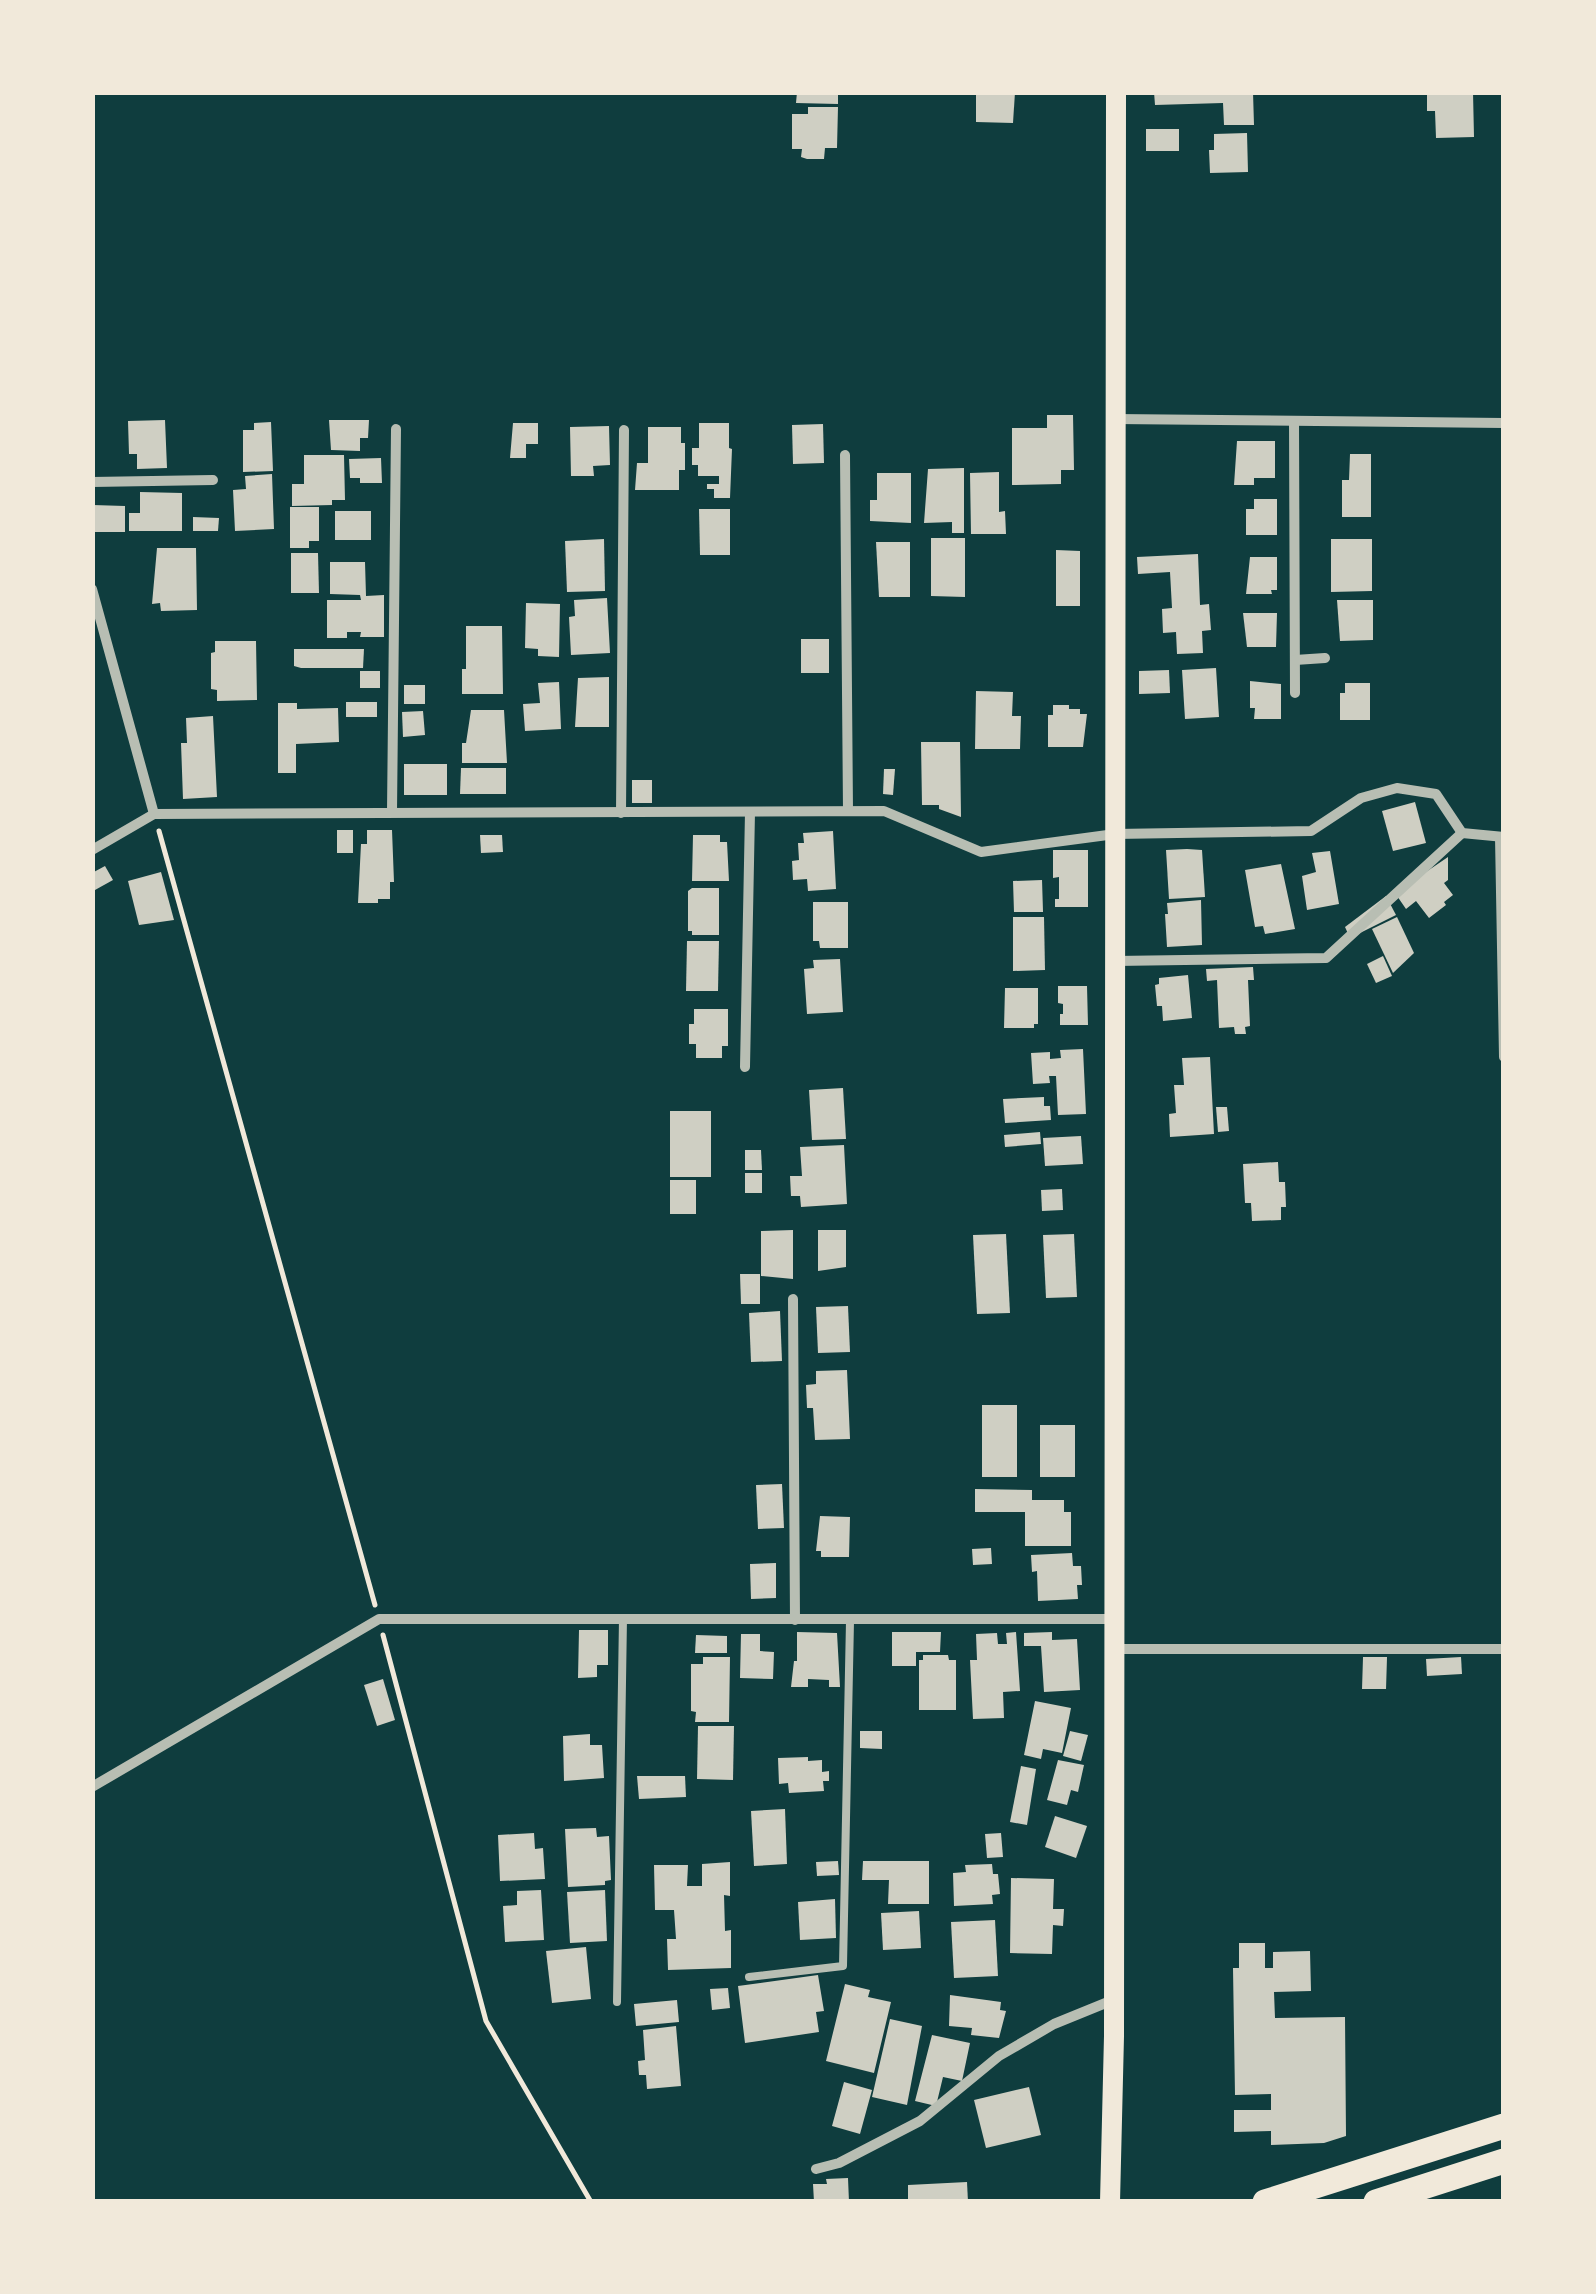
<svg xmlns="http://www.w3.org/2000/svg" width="1596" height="2294" font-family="'PT Sans',sans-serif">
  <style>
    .building { fill: #cfcfc3 }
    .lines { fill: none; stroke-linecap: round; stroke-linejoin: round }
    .path { stroke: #f1e9da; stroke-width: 5 }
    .service { stroke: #b8beb3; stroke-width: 8 }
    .minor { stroke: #b8beb3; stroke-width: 10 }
    .secondary { stroke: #f1e9da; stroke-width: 20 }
    .trunk { stroke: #f1e9da; stroke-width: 25 }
  </style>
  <rect width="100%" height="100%" fill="#0f3d3e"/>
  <g class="building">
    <path d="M797,92H838V104L796,103Z"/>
    <path d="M976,92H1015L1013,123L976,122Z"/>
    <path d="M1154,92H1253L1254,125H1224L1223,103L1155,105Z"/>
    <path d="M1473,92L1474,137L1436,138L1435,111H1427V93Z"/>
    <path d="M808,107H838L837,148H825L824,159H807L801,157L802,149H792V114H808Z"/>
    <rect x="1146" y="129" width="33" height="22"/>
    <path d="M1247,133L1248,172L1210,173L1209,150H1214V134Z"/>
    <path d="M1047,415H1073L1074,470H1061V484L1012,485V428H1047Z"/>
    <path d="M165,420L167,468L137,469V454H129L128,421Z"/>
    <path d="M329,420H369L368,438H360V451L331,450Z"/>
    <path d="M271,422L273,471L243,472V430H254V423Z"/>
    <path d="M513,423H538V444H526V458H510Z"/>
    <path d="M699,423H729V448L732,449L730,498H714V489H707V484H719V476H698V465H692V448H699Z"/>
    <path d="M823,424L824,463L793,464L792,425Z"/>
    <path d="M609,426L610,465L593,466L594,476H571L570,427Z"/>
    <path d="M648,427H681V443H685V470H679V490H635L637,463H648Z"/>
    <path d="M1237,441H1275V478H1254V485H1234Z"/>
    <path d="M1350,454H1371V517H1342V480H1349Z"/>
    <path d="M304,455H344L345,500H332V505L292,506V484H304Z"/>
    <path d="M381,458L382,483H360V478H350L349,459Z"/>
    <path d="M964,468V533H952V522L924,523L928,469Z"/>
    <path d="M999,472V512L1005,511L1006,534H971L970,473Z"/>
    <path d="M877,473H911V523L870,521V500H877Z"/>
    <path d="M272,474L274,529L235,531L233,490L246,489L245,476Z"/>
    <path d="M140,492L182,493V531H129V513H140Z"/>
    <path d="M1254,499H1277V535H1246V509H1254Z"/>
    <path d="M93,505L125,506V532H93Z"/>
    <path d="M290,507H319V541H309V548H290Z"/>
    <path d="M699,509H730V555H700Z"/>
    <rect x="335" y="511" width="36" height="29"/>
    <path d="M193,517L219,518L218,531H193Z"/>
    <path d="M931,538H965V597L931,596Z"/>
    <path d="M604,539L605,591L567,592L565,541Z"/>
    <path d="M1331,539H1372V591L1331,592Z"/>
    <path d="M876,542H910V597H879Z"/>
    <path d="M157,548H196L197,610L161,611L160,603L152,604Z"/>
    <path d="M1056,550L1080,551V606H1056Z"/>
    <path d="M291,553H318L319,593H291Z"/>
    <path d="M1198,554L1200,605L1209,604L1211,630L1202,631L1203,653L1177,654L1176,632L1163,633L1162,609L1172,608L1170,572L1138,574L1137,557Z"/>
    <path d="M1250,557H1277V590H1271L1272,594H1246Z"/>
    <path d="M330,562H365L366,596L384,595V637H360L361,632H347V638H327V600H361L360,595L330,594Z"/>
    <path d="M607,598L610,653L571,655L569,617L575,616L574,600Z"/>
    <path d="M1337,600H1373V640L1340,641Z"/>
    <path d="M526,603L560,604L559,657L538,656V649L525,648Z"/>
    <path d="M1243,613H1277L1276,647H1247Z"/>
    <path d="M466,626H502L503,694H462V669H466Z"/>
    <rect x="801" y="639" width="28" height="34"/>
    <path d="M215,641H256L257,700L217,701V690L211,689V653L215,652Z"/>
    <path d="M294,649H364L363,668H301L294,666Z"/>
    <path d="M1216,668L1219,717L1185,719L1182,670Z"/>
    <path d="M1169,670L1170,693L1139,694V671Z"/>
    <rect x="360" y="671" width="20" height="17"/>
    <path d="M609,677V727H575L578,678Z"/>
    <path d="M1250,681L1281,684V719H1254L1255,708H1250Z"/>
    <path d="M559,682L561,729L525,731L523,704L540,703L538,683Z"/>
    <path d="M1345,683H1370V720H1340V693H1345Z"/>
    <rect x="404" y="685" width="21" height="19"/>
    <path d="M976,691L1013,692L1012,716H1021L1020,749H975Z"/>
    <rect x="346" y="702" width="31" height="15"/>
    <path d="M278,703H297V709L338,708L339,742L296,744V773H278Z"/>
    <path d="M1053,705H1069V709H1080V714H1087L1083,747H1048V715H1053Z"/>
    <path d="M471,710H504L507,763H462V743H466Z"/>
    <path d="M423,711L425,735L403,737L402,712Z"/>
    <path d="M213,716L217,797L183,799L181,743H187L186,718Z"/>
    <path d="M921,742H960L961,817L939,809V805H922Z"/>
    <rect x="404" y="764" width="43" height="31"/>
    <path d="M461,768H506V794H460Z"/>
    <path d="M884,769H895L893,795L883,794Z"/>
    <rect x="632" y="780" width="20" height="23"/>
    <path d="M1415,802L1426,843L1393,851L1382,811Z"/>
    <rect x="337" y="830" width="16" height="23"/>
    <path d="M367,830H392L394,882H390V899H378V903H358L361,844H367Z"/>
    <path d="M833,831L836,889L808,891L807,879L793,880L792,861L799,860L798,843H804L803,833Z"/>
    <path d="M480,835H502L503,852L481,853Z"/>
    <path d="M693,835H720V842H727L729,881H692Z"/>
    <path d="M1187,849L1202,850L1205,897L1169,899L1166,850Z"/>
    <path d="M1053,850H1088V907H1055V899H1059V877L1053,878Z"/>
    <path d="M1330,851L1339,904L1307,910L1302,876L1316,872L1312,853Z"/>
    <path d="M1448,857V880L1444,883L1453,895L1444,902L1446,905L1429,918L1416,901L1406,909L1395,893Z"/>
    <path d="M1281,864L1295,929L1265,934L1263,926L1255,927L1245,870Z"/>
    <path d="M105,866L113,880L95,890L92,873Z"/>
    <path d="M161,872L174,920L139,925L128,881Z"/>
    <path d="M1042,880L1043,912H1014L1013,881Z"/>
    <path d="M692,888H719V935H692V931H688V891Z"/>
    <path d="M1386,896L1396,915L1350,938L1345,927Z"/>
    <path d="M1201,900L1202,945L1167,947L1165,914H1168L1167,903Z"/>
    <path d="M813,902H848V948H820L819,941H813Z"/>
    <path d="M1013,917H1044L1045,970L1013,971Z"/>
    <path d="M1397,917L1414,953L1393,973L1372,929Z"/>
    <path d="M687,941H719L718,991H686Z"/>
    <path d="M1383,956L1392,976L1376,983L1367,964Z"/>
    <path d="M840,959L843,1012L807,1014L804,969L814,968L813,960Z"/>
    <path d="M1253,967L1254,980H1248L1250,1026L1245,1027L1246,1034H1235L1234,1027L1219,1028L1217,980L1207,981L1206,969Z"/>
    <path d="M1188,975L1192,1018L1163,1021L1162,1006H1157L1155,985L1159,984V978Z"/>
    <path d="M1058,986H1087L1088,1025H1060V1014H1063V1004L1058,1003Z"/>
    <path d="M1005,988H1038V1024H1034V1028H1004Z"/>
    <path d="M694,1009H728V1046H722V1058H696V1044H689V1024H694Z"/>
    <path d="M1083,1049L1086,1114L1058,1115L1056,1076H1049L1050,1083L1033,1084L1031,1053L1050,1052V1059L1061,1058L1060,1050Z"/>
    <path d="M1210,1057L1214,1134L1170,1137L1169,1114L1176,1113L1174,1085H1184L1182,1058Z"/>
    <path d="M843,1088L846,1139L812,1140L809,1090Z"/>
    <path d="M1044,1097V1106H1050L1051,1120L1005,1123L1003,1099Z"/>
    <path d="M1216,1107H1227L1229,1131L1218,1132Z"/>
    <rect x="670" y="1111" width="41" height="66"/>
    <path d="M1040,1132L1041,1144L1005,1147L1004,1135Z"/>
    <path d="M1081,1136L1083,1164L1045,1166L1043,1138Z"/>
    <path d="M844,1145L847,1204L801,1207L800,1196H791L790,1176H802L800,1147Z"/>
    <path d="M745,1150H761L762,1170H745Z"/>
    <path d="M1278,1162L1279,1182H1285L1286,1207H1281V1220L1252,1221L1251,1203H1245L1243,1164Z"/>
    <rect x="745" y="1173" width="17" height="20"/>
    <rect x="670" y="1180" width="26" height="34"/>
    <path d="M1062,1189L1063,1210L1042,1211L1041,1190Z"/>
    <path d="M793,1230V1279L761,1276V1231Z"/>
    <path d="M818,1230H846V1267L818,1271Z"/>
    <path d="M1006,1234L1010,1313L977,1314L973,1235Z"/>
    <path d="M1074,1234L1077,1297L1046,1298L1043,1235Z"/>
    <path d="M740,1274H760V1304H741Z"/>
    <path d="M848,1306L850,1352L818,1353L816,1307Z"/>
    <path d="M780,1311L782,1361L751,1362L749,1313Z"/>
    <path d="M847,1370L850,1439L815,1440L813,1408H807L806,1385L816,1384V1371Z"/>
    <rect x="982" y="1405" width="35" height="72"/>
    <rect x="1040" y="1425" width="35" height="52"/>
    <path d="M782,1484L784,1528L758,1529L756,1485Z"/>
    <path d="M975,1489L1032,1490V1500H1064V1512H1071V1546H1025V1512H975Z"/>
    <path d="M820,1516L850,1517L849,1557H821V1551H816Z"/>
    <path d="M991,1548L992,1564L973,1565L972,1549Z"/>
    <path d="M1072,1553L1073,1566H1081L1082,1585H1077L1078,1599L1038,1601L1037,1571L1032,1572L1031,1555Z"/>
    <path d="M776,1563V1598L751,1599L750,1564Z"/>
    <path d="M579,1630H608V1665H597V1677L578,1678Z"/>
    <path d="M797,1632L837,1633L840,1687H829V1680L808,1679V1687H791L794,1661H797Z"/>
    <path d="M892,1632H941L940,1652H916V1666H892Z"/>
    <path d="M1016,1632L1020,1691L1003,1692L1004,1718L973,1719L970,1660H977L976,1634L997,1633L998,1644H1007L1006,1633Z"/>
    <path d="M1052,1632V1640L1077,1639L1080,1690L1044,1692L1041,1646H1024V1633Z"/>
    <path d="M741,1634H760V1651L774,1652L773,1679L740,1678Z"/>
    <path d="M696,1635L727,1636V1653H695Z"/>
    <path d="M923,1655H948L949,1660H956V1710H919V1660H923Z"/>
    <path d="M703,1657H730L729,1722H695L696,1712L691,1711V1664H703Z"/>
    <path d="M1363,1657H1387L1386,1689H1362Z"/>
    <path d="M1461,1657L1462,1674L1427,1676L1426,1659Z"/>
    <path d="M383,1679L395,1720L377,1726L364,1685Z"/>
    <path d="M1035,1701L1071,1708L1062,1753L1043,1749L1041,1759L1024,1755Z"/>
    <path d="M698,1726H734L733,1780L697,1779Z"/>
    <path d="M860,1731H882V1749L860,1748Z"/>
    <path d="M1070,1731L1088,1735L1081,1761L1063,1756Z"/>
    <path d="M590,1734V1745H602L604,1778L564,1781L563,1736Z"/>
    <path d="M808,1757V1761L822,1760V1772L829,1771V1781H823L824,1791L789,1793L788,1783L779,1784L778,1758Z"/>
    <path d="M1058,1760L1084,1765L1078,1792L1071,1790L1067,1805L1047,1800Z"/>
    <path d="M1021,1766L1036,1769L1027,1825L1010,1822Z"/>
    <path d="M637,1776H685L686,1797L639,1799Z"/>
    <path d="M785,1809L787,1864L754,1866L751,1811Z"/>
    <path d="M1055,1816L1087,1826L1076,1858L1045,1847Z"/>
    <path d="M596,1828L597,1837L609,1836L611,1880L605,1881V1885L568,1887L565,1829Z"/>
    <path d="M534,1833L535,1849L543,1848L545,1879L500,1881L498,1835Z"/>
    <path d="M1001,1833L1003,1857L987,1858L985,1834Z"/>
    <path d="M838,1861L839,1875L817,1876L816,1862Z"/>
    <path d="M863,1861H929V1904H888L889,1880H862Z"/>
    <path d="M730,1862V1896L724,1895L725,1931L731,1930V1968L668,1970L667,1939H676L674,1910H655L654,1865H688L687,1886H702V1864Z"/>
    <path d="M992,1864L993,1874H998L1000,1894L992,1895L993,1904L954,1906L953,1873L966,1872L965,1865Z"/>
    <path d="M1011,1878L1054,1879L1053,1909H1064L1063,1926L1053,1925L1052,1954L1010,1953Z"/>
    <path d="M541,1890L544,1940L505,1942L503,1906L517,1905V1891Z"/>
    <path d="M605,1890L607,1941L570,1943L567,1892Z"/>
    <path d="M835,1899L836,1938L800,1940L798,1902Z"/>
    <path d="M919,1911L921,1948L883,1950L881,1913Z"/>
    <path d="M995,1920L998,1976L954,1978L951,1922Z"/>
    <path d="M1239,1943H1265V1968H1273V1952L1310,1951L1311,1991L1274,1992L1275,2018L1345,2017L1346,2136L1324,2143L1271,2145V2131L1234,2132V2110H1271V2094L1235,2095L1233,1968H1239Z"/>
    <path d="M586,1947L591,1999L552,2003L546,1951Z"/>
    <path d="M818,1975L824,2011L816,2012L819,2032L745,2043L738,1986Z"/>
    <path d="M845,1984L870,1990L868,1997L891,2002L874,2073L826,2061Z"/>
    <path d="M728,1988L730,2008L712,2010L710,1989Z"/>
    <path d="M950,1995L1001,2002L1000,2010L1006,2011L999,2038L971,2035L972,2028L949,2026Z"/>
    <path d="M677,2000L679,2022L636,2026L634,2004Z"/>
    <path d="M890,2019L922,2026L907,2105L872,2097Z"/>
    <path d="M676,2026L681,2086L647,2089L646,2075H639L638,2061L645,2060L643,2030Z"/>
    <path d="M932,2035L970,2043L962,2081L943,2077L936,2106L915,2101Z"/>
    <path d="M844,2082L872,2090L860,2134L832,2126Z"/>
    <path d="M1029,2087L1041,2135L986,2148L974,2100Z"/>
    <path d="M848,2178L849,2202H814L813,2184H827L826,2179Z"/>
    <path d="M967,2182L968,2202H908V2185Z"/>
  </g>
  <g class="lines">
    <g class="path">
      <path d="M159,831L375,1605"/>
      <path d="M383,1635L486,2021L591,2202"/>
    </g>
    <g class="service">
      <path d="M749,1977L843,1966L850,1621"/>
      <path d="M617,2002L623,1618"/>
    </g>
    <g class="minor">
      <path d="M1115,419L1504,423"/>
      <path d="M1294,421L1295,693"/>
      <path d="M845,455L848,811"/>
      <path d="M92,482L213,480"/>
      <path d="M92,589L154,814"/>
      <path d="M1295,660L1325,658"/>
      <path d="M392,812L396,429"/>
      <path d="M621,813L624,430"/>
      <path d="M1500,837L1504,1057"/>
      <path d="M92,850L154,814L884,811L981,852L1115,834L1311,831L1361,798L1397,788L1436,794L1462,833L1504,837"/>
      <path d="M1115,961L1326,958L1462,833"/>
      <path d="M745,1067L750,812"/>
      <path d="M793,1299L795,1620"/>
      <path d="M1115,1649H1504"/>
      <path d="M92,1787L379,1619H1113"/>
      <path d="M816,2169L839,2163L920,2121L999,2056L1054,2024L1113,2000"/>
    </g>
    <path class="secondary" d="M1110,2202L1114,2036L1116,92"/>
    <g class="trunk">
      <path d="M1265,2202L1504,2126"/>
      <path d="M1376,2202L1504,2161"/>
    </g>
  </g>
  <rect width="1596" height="2294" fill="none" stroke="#f1e9da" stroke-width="190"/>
</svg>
